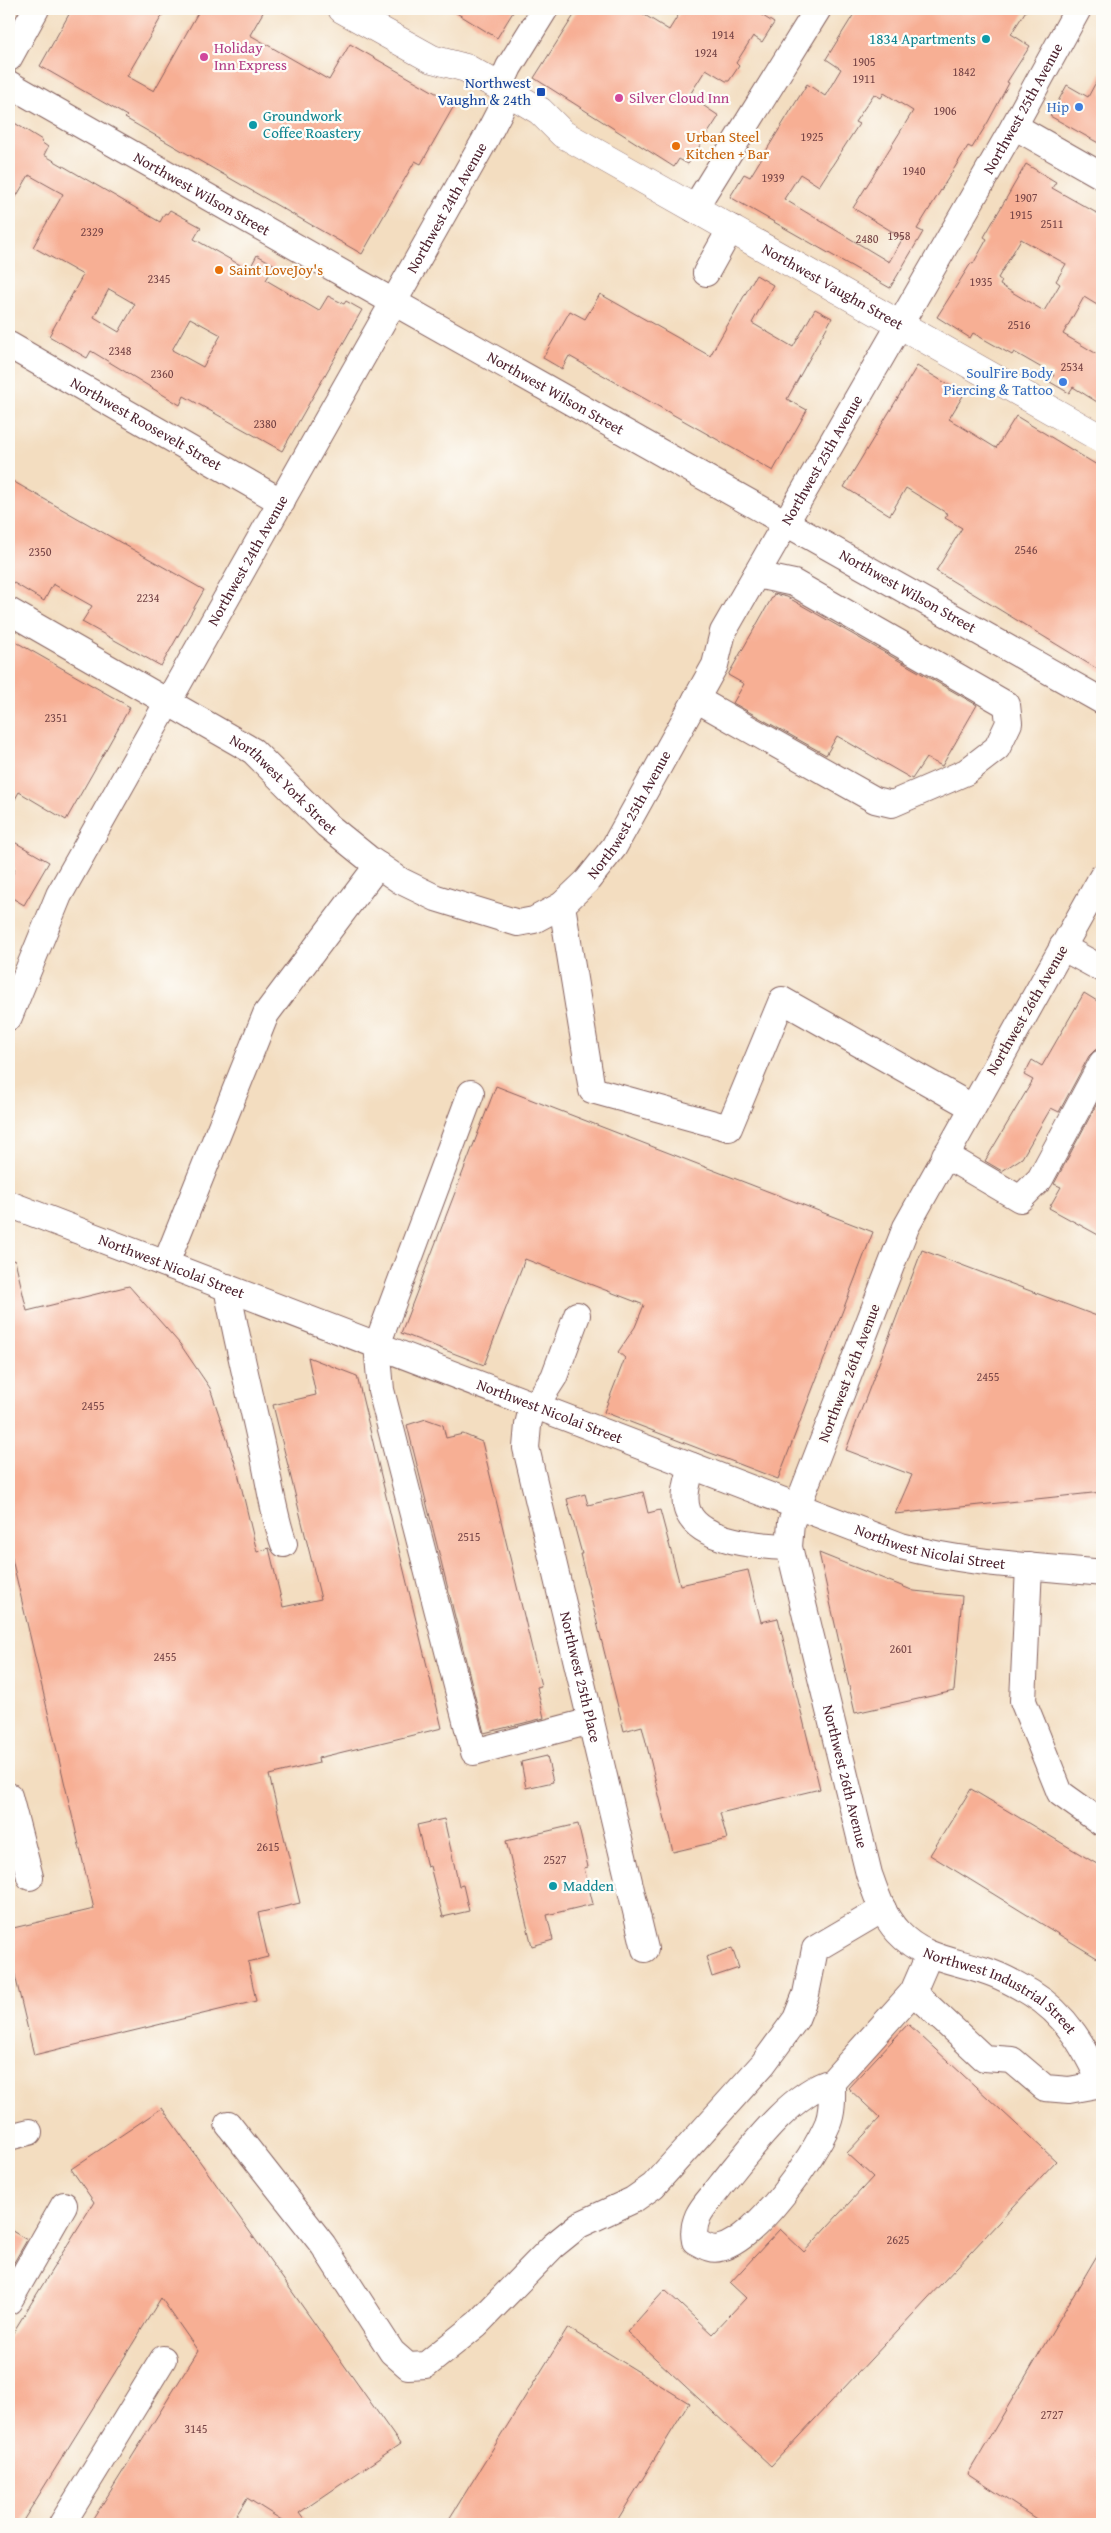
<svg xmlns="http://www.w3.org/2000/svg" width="1111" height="2533" font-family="'Gentium Book Plus',serif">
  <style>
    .building { fill: #f7af94; fill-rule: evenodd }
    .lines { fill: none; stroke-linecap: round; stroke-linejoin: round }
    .minor-casing { stroke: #85625f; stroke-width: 28 }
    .major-casing { stroke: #85625f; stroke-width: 29 }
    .minor { stroke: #fff; stroke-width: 26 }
    .major { stroke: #fff; stroke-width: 28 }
    .culture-dot { fill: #0f9aa8; stroke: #fdfcf7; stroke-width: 2 }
    .hotel-dot { fill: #d1479c; stroke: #fdfcf7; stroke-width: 2 }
    .transit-dot { fill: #1a4fb4; stroke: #fdfcf7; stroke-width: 2 }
    .shop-dot { fill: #3f7fe0; stroke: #fdfcf7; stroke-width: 2 }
    .food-dot { fill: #e8710a; stroke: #fdfcf7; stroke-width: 2 }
    .labels { text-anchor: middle; stroke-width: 4.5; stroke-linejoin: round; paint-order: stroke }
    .number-label { font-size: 12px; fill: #754345 }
    .culture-label { font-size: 15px; fill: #0d838f; stroke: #fdfcf7; text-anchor: start }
    .hotel-label { font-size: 15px; fill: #b23c85; stroke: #fdfcf7; text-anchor: start }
    .transit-label { font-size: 15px; fill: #164399; stroke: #fdfcf7; text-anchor: end }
    .shop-label { font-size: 15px; fill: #366cbe; stroke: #fdfcf7; text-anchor: end }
    .street-label { font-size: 15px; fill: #4a1f2b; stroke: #fdfcf7 }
    .food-label { font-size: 15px; fill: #c56008; stroke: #fdfcf7; text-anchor: start }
  </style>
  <rect width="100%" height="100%" fill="#fdfcf7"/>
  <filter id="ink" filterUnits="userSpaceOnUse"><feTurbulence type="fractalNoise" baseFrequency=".02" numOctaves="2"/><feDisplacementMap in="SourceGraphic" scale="10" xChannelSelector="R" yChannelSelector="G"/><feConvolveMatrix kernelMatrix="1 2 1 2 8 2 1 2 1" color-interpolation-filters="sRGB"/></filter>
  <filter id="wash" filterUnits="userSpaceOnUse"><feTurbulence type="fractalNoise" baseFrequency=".0096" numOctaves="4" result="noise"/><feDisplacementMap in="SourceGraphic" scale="20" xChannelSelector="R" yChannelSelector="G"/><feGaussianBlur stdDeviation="1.12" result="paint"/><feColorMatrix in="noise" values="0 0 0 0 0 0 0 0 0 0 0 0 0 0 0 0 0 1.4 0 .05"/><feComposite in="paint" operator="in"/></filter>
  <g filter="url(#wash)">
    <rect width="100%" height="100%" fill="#f3ddc0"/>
    <g id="blocks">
      <g class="building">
        <path d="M72,9H166L127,76L154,91L200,9H265L250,35L329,80L350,44L455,104L421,164L415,161L362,254L125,118L127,116L40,66Z"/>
        <path d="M450,9H515L497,38Z"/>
        <path d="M578,9H635L669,30L682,9H752L774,23L762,42L753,36L736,63L739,66L729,81H726L706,69L689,96L719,116L688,164L679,159L674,167L534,78Z"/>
        <path d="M857,9H1027L1011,34L1030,46L1007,82L1009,83L988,122L972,148L968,146L917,229L923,232L890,288L730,197L744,174L750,177L807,84L825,96L841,69L826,59ZM884,93L913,111L853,208L903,238L889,262L784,199L800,174L819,186L859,124L855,122L874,94L881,98Z"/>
        <path d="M1102,71V145L1050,116L1067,85L1088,97Z"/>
        <path d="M13,122L42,140L41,142L48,147L44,155L160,222L165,213L167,214L170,210L201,227L194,239L249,270L257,255L275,265L266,280L319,311L328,296L344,304L346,301L362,310L282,451L184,396L180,405L91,351L87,358L49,336L83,275L33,247L63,194L29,175L9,209V130ZM109,289L135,304L119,332L94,317ZM190,318L221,335L203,367L172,350Z"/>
        <path d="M1026,164L1056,182L1052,188L1102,216V308L1084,297L1063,334L1102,357V405L1073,387L1069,393L1050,382L1054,375L1014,352L1012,355L973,333L970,338L937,317L971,263L973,264L987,239L984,237ZM1021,239L1066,264L1056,281L1060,284L1044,311L1000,285L1002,281L998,278Z"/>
        <path d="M756,275L773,285L752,323L793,347L815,309L832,318L787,399L807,410L773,471L569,356L562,369L543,358L570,311L585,319L600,294L710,356Z"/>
        <path d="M917,366L964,394L949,419L996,448L1016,416L1102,468V672L936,571L962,528L945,518L948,514L906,488L890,515L844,487Z"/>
        <path d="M9,479L204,590L161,666L82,622L92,606L53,584L44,601L9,580Z"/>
        <path d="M774,594L787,597L977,705L942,766L926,758L912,779L837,736L826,755L733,703L744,684L728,675Z"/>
        <path d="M9,638L130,707L66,820L19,792L9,810Z"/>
        <path d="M9,839L49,862L24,905L9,896V881L15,869L9,866Z"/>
        <path d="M1084,993L1102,1004V1048L1095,1050L1089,1056L1059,1112L1051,1108L1022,1158L1002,1171L985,1161L1033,1080L1024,1075L1032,1060L1042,1066Z"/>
        <path d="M496,1086L873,1232L778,1479L604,1412L625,1358L618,1352L635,1327L644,1305L525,1259L484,1365L401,1333Z"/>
        <path d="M1102,1094V1237L1049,1208L1061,1187L1054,1184Z"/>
        <path d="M922,1250L1102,1318V1492L895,1514L912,1475L846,1450Z"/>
        <path d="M15,1260L27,1311L129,1286L180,1344L210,1388L237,1469L257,1552L269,1548L283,1607L321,1599L273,1405L316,1395L308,1357L357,1376L442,1728L318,1758L319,1763L269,1775L300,1903L258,1913L268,1957L248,1962L256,2001L34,2055L9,1950V1929L94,1909L9,1546V1261Z"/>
        <path d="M426,1419L443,1425L446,1438L463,1434L482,1442L541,1686L537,1687L544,1718L484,1733L407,1425Z"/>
        <path d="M643,1492L648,1513L660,1510L680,1585L748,1570L761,1622L778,1618L820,1789L720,1813L727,1839L673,1852L642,1726L624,1731L580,1554H582L567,1499L585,1494L588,1505Z"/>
        <path d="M819,1553L914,1591L962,1596L954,1691L855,1713Z"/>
        <path d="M547,1756L553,1782L526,1788L521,1762Z"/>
        <path d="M971,1789L1102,1867V1961L930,1855Z"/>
        <path d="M444,1819L459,1886L463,1885L469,1911L443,1917L430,1866L427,1867L417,1825Z"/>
        <path d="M578,1824L588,1867L584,1868L593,1904L547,1915L553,1940L532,1946L506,1841Z"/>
        <path d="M732,1948L739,1968L712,1977L706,1957Z"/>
        <path d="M908,2024L1056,2161L771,2466L627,2332L665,2290L712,2334L746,2298L730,2283L780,2229L804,2252L873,2177L847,2153L880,2118L848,2088Z"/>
        <path d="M162,2108L400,2444L299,2513L307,2524H288L247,2498L231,2524H90L198,2351L161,2298L21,2524H9V2339L94,2202L71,2169Z"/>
        <path d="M9,2229L27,2240L9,2271Z"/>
        <path d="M1102,2247V2524H1044L968,2474Z"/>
        <path d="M568,2328L689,2403L615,2524H446Z"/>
      </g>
    </g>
  </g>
  <g filter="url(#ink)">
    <use href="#blocks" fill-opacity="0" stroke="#85625f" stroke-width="1"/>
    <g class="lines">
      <defs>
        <g id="minor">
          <path d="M9,58L36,9"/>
          <path id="s1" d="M9,84C372,292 738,494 1102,701"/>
          <path d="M500,87L509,67L545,9"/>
          <path d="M1014,126L1102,176"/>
          <path d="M694,209L818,9"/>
          <path d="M706,273L731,228"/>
          <path id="s2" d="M9,345L282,502"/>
          <path id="s3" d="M9,611L253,751L327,825L369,859L401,881L436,898L518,923L534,920L562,905L587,881L614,847L715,665L723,632L1014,126L1078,9"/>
          <path d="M696,699L875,800L892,804L966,772L997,748L1009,723L1007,705L794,583L756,575"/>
          <path id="s4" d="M1102,877L906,1227L791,1523L789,1547L869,1874C876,1894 883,1916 898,1932C922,1958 952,1960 983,1970C1000,1975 1016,1984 1031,1993C1067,2015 1085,2048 1102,2085"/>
          <path d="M562,905L592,1090L729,1128L782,1000L972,1107"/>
          <path d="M1062,947L1102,969"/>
          <path id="s5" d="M9,1017L59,895L485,140L501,109"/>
          <path d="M471,1093L377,1345L381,1390L474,1752L591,1721"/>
          <path d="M945,1155L1020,1199L1040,1179L1102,1063"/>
          <path id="s6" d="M9,1204L901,1546C967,1564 1035,1566 1102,1573"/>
          <path d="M166,1263L266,1014L378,865"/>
          <path d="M227,1287C237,1341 250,1394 262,1448C269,1480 273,1513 284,1544"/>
          <path id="s7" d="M533,1404L528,1425L526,1448L645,1949"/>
          <path d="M536,1405L554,1377L577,1315"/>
          <path d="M692,1466C688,1480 682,1498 688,1512C701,1542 760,1546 789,1547"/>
          <path d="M1029,1566L1023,1701L1060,1793L1102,1823"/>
          <path d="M9,1796L30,1877"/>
          <path d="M929,1955L913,1992L984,2058L1012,2060L1045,2088L1069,2090L1102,2084"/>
          <path d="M832,2082C791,2092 747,2153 721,2185C714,2195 703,2205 698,2216C694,2225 693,2232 695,2241C703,2245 711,2251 720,2248C757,2239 814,2157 828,2123C833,2110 832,2096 832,2082L913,1992"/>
          <path d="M228,2124L323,2245L392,2352L408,2366L426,2365L477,2324L553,2246L579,2225L633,2200L653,2186L763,2064L796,2019L806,1994L815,1949L883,1909"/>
          <path d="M9,2137L29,2132"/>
          <path d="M9,2301L64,2205"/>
          <path d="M62,2524L163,2359"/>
        </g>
        <g id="major">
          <path id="s8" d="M342,9L432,59L466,68L500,87L540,111L563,134L1102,439"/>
        </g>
      </defs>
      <use href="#minor" class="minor-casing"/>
      <use href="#major" class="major-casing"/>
      <use href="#minor" class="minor"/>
      <use href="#major" class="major"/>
    </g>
  </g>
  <g class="culture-dot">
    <circle cx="986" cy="39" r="5"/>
    <circle cx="253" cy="125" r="5"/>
    <circle cx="553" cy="1886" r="5"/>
  </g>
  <g class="hotel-dot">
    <circle cx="204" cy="57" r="5"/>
    <circle cx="619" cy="98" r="5"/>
  </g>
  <rect class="transit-dot" x="536" y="87" width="10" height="10" rx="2.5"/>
  <g class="shop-dot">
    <circle cx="1079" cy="107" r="5"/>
    <circle cx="1063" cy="382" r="5"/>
  </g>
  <g class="food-dot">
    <circle cx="676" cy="146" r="5"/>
    <circle cx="219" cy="270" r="5"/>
  </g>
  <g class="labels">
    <g class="number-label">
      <text x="723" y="39">1914</text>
      <text x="706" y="57">1924</text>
      <text x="864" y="66">1905</text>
      <text x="964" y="76">1842</text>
      <text x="864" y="83">1911</text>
      <text x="945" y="115">1906</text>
      <text x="812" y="141">1925</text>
      <text x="914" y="175">1940</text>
      <text x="773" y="182">1939</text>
      <text x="1026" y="202">1907</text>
      <text x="1021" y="219">1915</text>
      <text x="1052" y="228">2511</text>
      <text x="92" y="236">2329</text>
      <text x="899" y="240">1958</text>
      <text x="867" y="243">2480</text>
      <text x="159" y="283">2345</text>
      <text x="981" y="286">1935</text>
      <text x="1019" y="329">2516</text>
      <text x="120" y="355">2348</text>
      <text x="1072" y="371">2534</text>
      <text x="162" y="378">2360</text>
      <text x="265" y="428">2380</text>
      <text x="1026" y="554">2546</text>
      <text x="40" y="556">2350</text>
      <text x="148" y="602">2234</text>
      <text x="56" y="722">2351</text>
      <text x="988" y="1381">2455</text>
      <text x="93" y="1410">2455</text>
      <text x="469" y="1541">2515</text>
      <text x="901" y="1653">2601</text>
      <text x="165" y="1661">2455</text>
      <text x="268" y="1851">2615</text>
      <text x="555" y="1864">2527</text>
      <text x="898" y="2244">2625</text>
      <text x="1052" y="2419">2727</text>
      <text x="196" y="2433">3145</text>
    </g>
    <g class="culture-label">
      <text x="976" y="44" text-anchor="end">1834 Apartments</text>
      <text x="263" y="121">Groundwork<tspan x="263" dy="17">Coffee Roastery</tspan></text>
      <text x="563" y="1891">Madden</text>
    </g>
    <g class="hotel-label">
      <text x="214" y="53">Holiday<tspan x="214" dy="17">Inn Express</tspan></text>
      <text x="629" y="103">Silver Cloud Inn</text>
    </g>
    <g class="transit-label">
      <text x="531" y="88">Northwest<tspan x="531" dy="17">Vaughn &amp; 24th</tspan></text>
    </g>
    <g class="shop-label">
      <text x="1069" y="112">Hip</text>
      <text x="1053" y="378">SoulFire Body<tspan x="1053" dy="17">Piercing &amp; Tattoo</tspan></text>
    </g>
    <g class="street-label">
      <text dy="5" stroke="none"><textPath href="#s3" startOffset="1575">Northwest 25th Avenue</textPath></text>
      <text dy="5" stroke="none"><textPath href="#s1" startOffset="222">Northwest Wilson Street</textPath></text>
      <text dy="5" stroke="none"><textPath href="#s5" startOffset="921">Northwest 24th Avenue</textPath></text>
      <text dy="5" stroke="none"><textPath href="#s8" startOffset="566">Northwest Vaughn Street</textPath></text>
      <text dy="5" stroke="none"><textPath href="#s1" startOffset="628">Northwest Wilson Street</textPath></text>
      <text dy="5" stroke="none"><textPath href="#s2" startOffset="158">Northwest Roosevelt Street</textPath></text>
      <text dy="5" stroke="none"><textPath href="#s3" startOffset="1170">Northwest 25th Avenue</textPath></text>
      <text dy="5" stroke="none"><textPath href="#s5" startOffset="516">Northwest 24th Avenue</textPath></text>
      <text dy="5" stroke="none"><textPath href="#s1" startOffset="1032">Northwest Wilson Street</textPath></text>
      <text dy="5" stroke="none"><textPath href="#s3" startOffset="326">Northwest York Street</textPath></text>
      <text dy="5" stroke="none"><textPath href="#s3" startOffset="765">Northwest 25th Avenue</textPath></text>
      <text transform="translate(1027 1010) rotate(-60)" y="5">Northwest 26th Avenue</text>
      <text dy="5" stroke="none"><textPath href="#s6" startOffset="174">Northwest Nicolai Street</textPath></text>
      <text transform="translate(849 1373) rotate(-69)" y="5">Northwest 26th Avenue</text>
      <text dy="5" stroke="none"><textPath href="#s6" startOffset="579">Northwest Nicolai Street</textPath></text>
      <text dy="5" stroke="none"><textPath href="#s6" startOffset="984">Northwest Nicolai Street</textPath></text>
      <text dy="5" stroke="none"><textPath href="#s7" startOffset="280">Northwest 25th Place</textPath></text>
      <text dy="5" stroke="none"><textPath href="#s4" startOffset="979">Northwest 26th Avenue</textPath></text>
      <text dy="5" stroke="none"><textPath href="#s4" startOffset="1264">Northwest Industrial Street</textPath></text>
    </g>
    <g class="food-label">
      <text x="686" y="142">Urban Steel<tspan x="686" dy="17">Kitchen + Bar</tspan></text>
      <text x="229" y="275">Saint LoveJoy's</text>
    </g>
  </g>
  <rect width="1111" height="2533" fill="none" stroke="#fdfcf7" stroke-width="30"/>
</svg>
